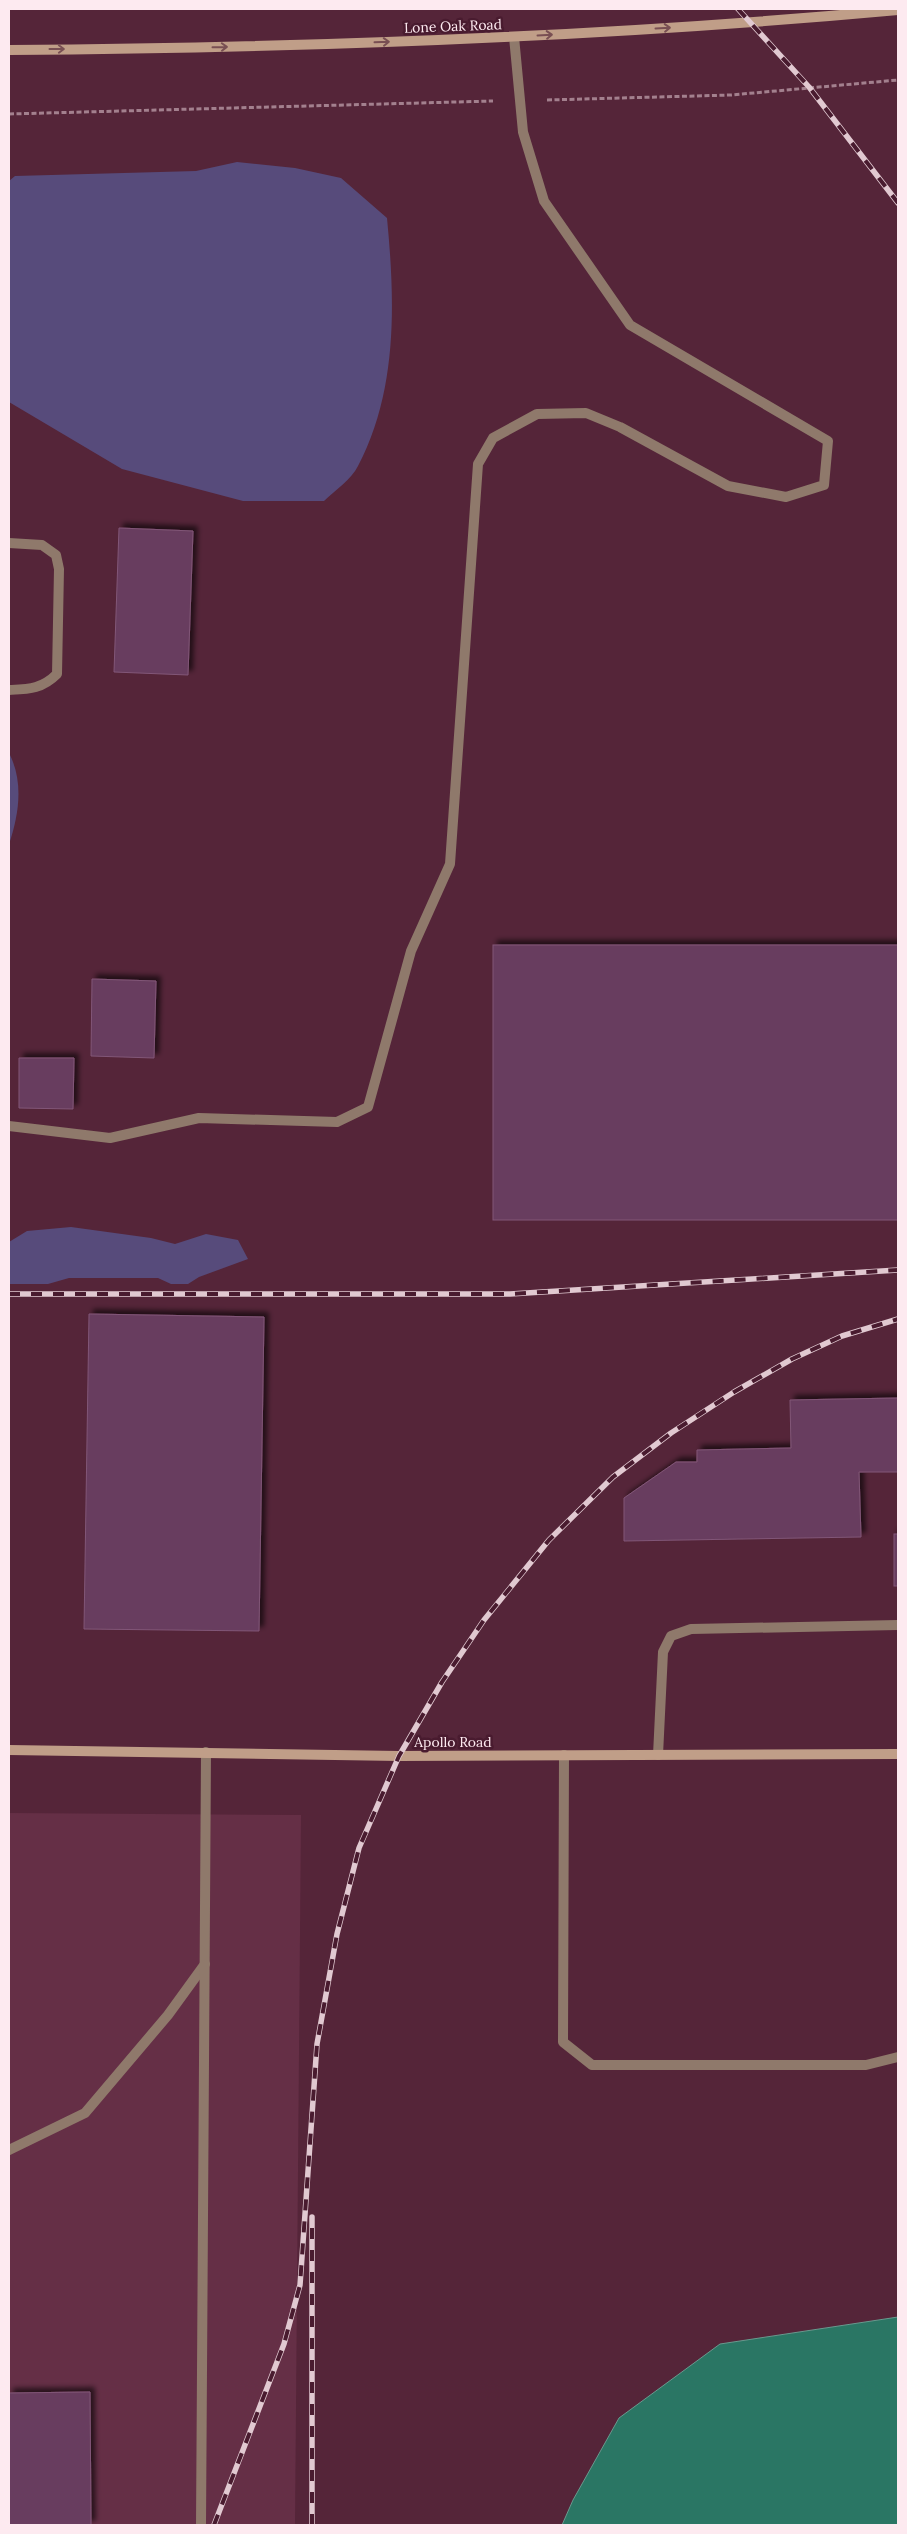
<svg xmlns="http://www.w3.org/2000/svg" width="907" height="2534" font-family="Lora,serif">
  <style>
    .built { fill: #652f46 }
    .green { fill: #574b7b }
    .water { fill: #2a7664; stroke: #69998e }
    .building { fill: #673e5e; stroke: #825678; filter: url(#shadow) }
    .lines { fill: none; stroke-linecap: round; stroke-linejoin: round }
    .path { stroke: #a3808e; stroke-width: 3; stroke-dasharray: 5 2.5; stroke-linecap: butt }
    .lane { stroke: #8f796b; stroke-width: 10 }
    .secondary { stroke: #c09e88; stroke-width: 10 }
    .rail-casing { stroke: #e1c9d1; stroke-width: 5.5 }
    .rail { stroke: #491b2f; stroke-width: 4; stroke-dasharray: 11; stroke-linecap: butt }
    .oneway { stroke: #794f53 }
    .labels { text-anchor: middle; stroke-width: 5; stroke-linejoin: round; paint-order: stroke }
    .street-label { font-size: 14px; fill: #fdeaf0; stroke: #491b2f }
  </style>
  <defs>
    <filter id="shadow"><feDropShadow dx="4.5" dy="-4.5" stdDeviation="2.5" flood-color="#0009"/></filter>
  </defs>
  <rect width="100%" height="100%" fill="#552539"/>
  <path class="built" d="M9,1813L301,1815L295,2525H9Z"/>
  <g class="green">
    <path d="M237,162L295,168L341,178L387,218C395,301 398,390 358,466C352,479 334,491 324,501H243L122,469L9,402V181L15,176L196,171Z"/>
    <path d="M9,753C24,782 19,814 9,844Z"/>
    <path d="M71,1227L151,1238L175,1244L206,1234L238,1240L248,1259L199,1277L188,1284H171L158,1278H69L48,1284H9V1242L27,1231Z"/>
  </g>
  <path class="water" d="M898,2317V2525H562L573,2500L619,2418L720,2344Z"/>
  <g class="building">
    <path d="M119,528L193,531L188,675L114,672Z"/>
    <rect x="493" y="945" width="405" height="275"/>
    <path d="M92,979L156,981L154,1058L91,1056Z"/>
    <path d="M19,1058H74L73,1109L19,1108Z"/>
    <path d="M89,1314L264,1317L259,1631L84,1629Z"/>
    <path d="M898,1398V1472H859L861,1537L624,1541V1498L676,1462H697V1450L791,1448L790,1400Z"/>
    <rect x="894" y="1534" width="4" height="52"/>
    <path d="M90,2392L91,2525H9V2393Z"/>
  </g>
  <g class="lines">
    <g class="path">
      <path d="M547,100L731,95L898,80"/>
      <path d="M9,114L493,101"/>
    </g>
    <g class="lane">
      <path d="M9,543L42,545L56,555L59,569L57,674C42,689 29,689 9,690"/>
      <path d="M9,1126L110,1138L199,1118L337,1122L368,1107L411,951L450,864L478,464L493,438L537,414L586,413L620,427L728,486L786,497L824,485L828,441L630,325L544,201L523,132L514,37"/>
      <path d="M564,1755L563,2042L592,2065H866L898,2057"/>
      <path d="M658,1755L663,1652L671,1636L691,1629L898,1625"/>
      <path d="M9,2150L85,2113L168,2015L205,1964"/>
      <path d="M201,2525L206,1752"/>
    </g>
    <g class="secondary">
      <path d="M9,50C306,48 603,37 898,10"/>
      <path d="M9,1750L399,1756L898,1754"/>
    </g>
    <defs>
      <g id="rail">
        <path d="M738,9L809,87L898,203"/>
        <path d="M9,1294H510L898,1270"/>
        <path d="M214,2525L284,2344L300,2285L317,2044L337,1934L359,1848L399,1756L442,1682L484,1620L549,1540L613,1477L671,1433L734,1392L792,1359L842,1336L898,1319"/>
        <path d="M312,2525V2217"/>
      </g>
    </defs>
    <use href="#rail" class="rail-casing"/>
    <use href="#rail" class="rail"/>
  </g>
  <defs><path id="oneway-shaft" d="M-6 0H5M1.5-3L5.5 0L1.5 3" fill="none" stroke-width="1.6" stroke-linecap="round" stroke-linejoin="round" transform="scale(1.25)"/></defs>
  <g class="oneway">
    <use href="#oneway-shaft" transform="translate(663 28) rotate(-3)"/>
    <use href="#oneway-shaft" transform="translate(545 35) rotate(-3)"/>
    <use href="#oneway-shaft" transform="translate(382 42) rotate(-2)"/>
    <use href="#oneway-shaft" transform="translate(220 47) rotate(-1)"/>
    <use href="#oneway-shaft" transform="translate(57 49)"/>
  </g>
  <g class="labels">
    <g class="street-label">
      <text transform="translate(453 26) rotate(-2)" y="5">Lone Oak Road</text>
      <text x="453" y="1747">Apollo Road</text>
    </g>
  </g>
  <rect width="907" height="2534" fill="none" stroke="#fdeaf0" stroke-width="20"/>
</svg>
